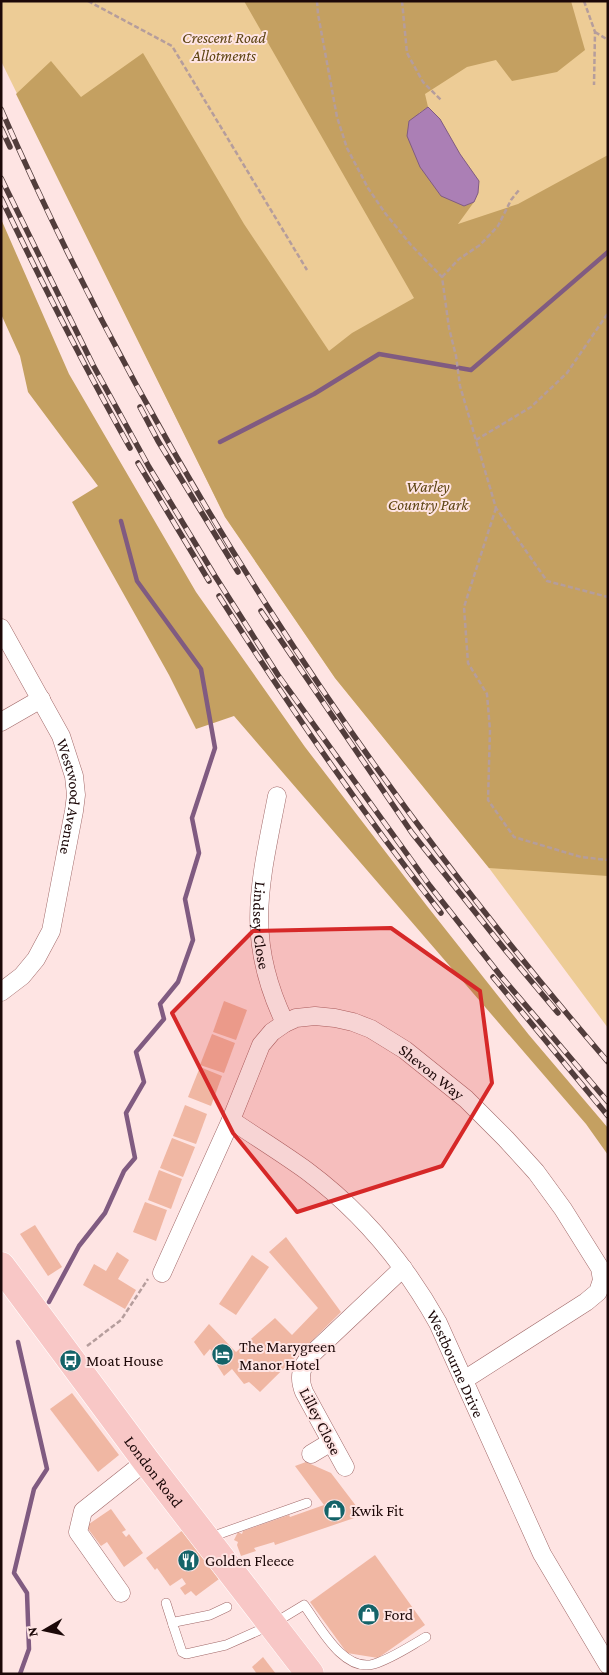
<svg xmlns="http://www.w3.org/2000/svg" width="609" height="1675" font-family="'Crimson Pro',serif">
  <style>
    .green { fill: #edcc96 }
    .forest { fill: #c4a061 }
    .water { fill: #ab7fb5; stroke: #805b81 }
    .lines { fill: none; stroke-linecap: round; stroke-linejoin: round }
    .stream { stroke: #805b81; stroke-width: 4.5 }
    .building { fill: #f0b7a3 }
    .lane-casing { stroke: #a16969; stroke-width: 10 }
    .street-casing { stroke: #a16969; stroke-width: 19 }
    .primary-casing { stroke: #fff; stroke-width: 29 }
    .path { stroke: #b59d9c; stroke-width: 2.5; stroke-dasharray: 5 2.5; stroke-linecap: butt }
    .lane { stroke: #fff; stroke-width: 9 }
    .street { stroke: #fff; stroke-width: 18 }
    .primary { stroke: #f8c7c6; stroke-width: 28 }
    .rail-casing { stroke: #523d3c; stroke-width: 5.5 }
    .rail { stroke: #fee4e3; stroke-width: 4; stroke-dasharray: 11; stroke-linecap: butt }
    .marked { fill: #d62828; fill-opacity: 0.2; stroke: #d62828; stroke-width: 4; stroke-linejoin: round }
    .labels { text-anchor: middle; stroke-width: 4; stroke-linejoin: round; paint-order: stroke }
    .park-label { font-size: 16px; font-style: italic; fill: #5d4412; stroke: #fee4e3 }
    .street-label { font-size: 16px; fill: #1c0808; stroke: #fee4e3 }
    .poi-label { font-size: 16px; fill: #1c0808; stroke: #fee4e3; text-anchor: start }
  </style>
  <rect width="100%" height="100%" fill="#fee4e3"/>
  <path class="green" d="M1,1H608V1028L489,868L335,678L225,517L1,61Z"/>
  <g class="forest">
    <path d="M244,1H571L585,50L557,72L512,81L496,60L467,67L425,94L428,107L419,113L464,206L474,202L458,224L518,204L608,155V876L489,868L335,678L225,517L16,94L51,61L81,97L143,53L244,224L329,351L352,333L414,298Z"/>
    <path d="M1,219L69,374L196,592L305,747L427,906L529,1035L608,1128V1155L586,1124L234,716L196,729L169,675L72,502L98,486L28,392L20,356L1,314Z"/>
  </g>
  <path class="water" d="M428,107L440,119L460,154L479,181L478,193L474,202L464,206L441,196L420,167L407,136L409,121Z"/>
  <g class="lines">
    <g class="stream">
      <path d="M220,442L314,394L379,354L471,370L608,252"/>
      <path d="M49,1302L79,1246L105,1213L124,1171L135,1158L126,1113L144,1082L136,1052L164,1019L160,1004L178,982L193,940L185,899L199,853L192,818L215,748L201,669L137,581L121,521"/>
      <path d="M18,1342L47,1469L34,1489L14,1573L27,1593L29,1649L20,1674"/>
    </g>
  </g>
  <g class="building">
    <path d="M224,1001L247,1010L236,1040L213,1032Z"/>
    <path d="M212,1034L235,1043L224,1073L200,1065Z"/>
    <path d="M200,1067L222,1076L211,1106L188,1097Z"/>
    <path d="M185,1105L207,1114L196,1144L173,1136Z"/>
    <path d="M172,1138L195,1147L183,1177L160,1168Z"/>
    <path d="M159,1170L182,1179L171,1209L148,1200Z"/>
    <path d="M145,1202L167,1210L156,1241L133,1232Z"/>
    <path d="M35,1225L62,1267L48,1276L20,1234Z"/>
    <path d="M286,1237L341,1312L260,1392L249,1382L244,1384L232,1369L224,1376L217,1365L220,1360L210,1349L204,1356L194,1342L209,1324L236,1352L275,1318L292,1335L318,1308L269,1252Z"/>
    <path d="M117,1252L129,1260L118,1279L136,1290L125,1309L83,1285L94,1264L106,1271Z"/>
    <path d="M252,1255L269,1267L236,1315L219,1304Z"/>
    <path d="M72,1393L119,1455L98,1472L50,1409Z"/>
    <path d="M306,1462L331,1473L363,1515L275,1545L274,1542L254,1548L256,1551L241,1556L237,1545L238,1542L234,1540L238,1532L242,1534L243,1531L289,1515L290,1517L324,1505L295,1466Z"/>
    <path d="M111,1509L126,1530L122,1532L126,1537L129,1534L143,1553L124,1567L107,1542L101,1546L86,1526Z"/>
    <path d="M183,1530L219,1579L196,1596L191,1591L185,1595L180,1588L186,1584L182,1578L170,1586L157,1568L155,1570L146,1558Z"/>
    <path d="M375,1555L425,1625L378,1658L347,1653L310,1602Z"/>
    <path d="M263,1657L276,1674H257L252,1667Z"/>
  </g>
  <g class="lines">
    <defs>
      <g id="lane">
        <path d="M208,1538L307,1503"/>
        <path d="M166,1603L173,1625"/>
        <path d="M227,1607L210,1615L175,1622L173,1625L182,1652L186,1654L226,1645L271,1625L304,1605C319,1625 343,1673 374,1664C393,1658 410,1646 426,1637"/>
      </g>
      <g id="street">
        <path id="s1" d="M1,628L61,736L74,776L76,795L74,811L51,931L36,959L22,976L1,992"/>
        <path d="M1,722L41,699"/>
        <path id="s2" d="M277,796C260,884 244,938 285,1023"/>
        <path id="s3" d="M231,1120C256,1137 282,1153 307,1171C362,1212 405,1264 438,1323L542,1554L608,1665"/>
        <path id="s4" d="M162,1273L231,1120L261,1045L272,1032L285,1023L296,1018L315,1016L335,1018L353,1022L371,1029L405,1050L466,1099L506,1139L536,1172L563,1209L600,1268L602,1280L598,1292L586,1302L464,1380"/>
        <path d="M311,1454L331,1442"/>
        <path d="M345,1467L304,1392C298,1377 301,1366 312,1354L403,1268"/>
        <path d="M121,1593L78,1532L83,1511L146,1461"/>
      </g>
      <g id="primary">
        <path id="s5" d="M1,1266L146,1461L310,1674"/>
      </g>
    </defs>
    <use href="#lane" class="lane-casing"/>
    <use href="#street" class="street-casing"/>
    <use href="#primary" class="primary-casing"/>
    <g class="path">
      <path d="M88,1L172,46L307,270"/>
      <path d="M317,1L318,14L337,117L347,148L368,188L385,213L411,245L442,277L449,328L456,356L460,386L496,508L547,581L608,597"/>
      <path d="M402,1L407,53L423,82L442,101"/>
      <path d="M584,1L595,32L594,85"/>
      <path d="M595,32L608,40"/>
      <path d="M442,277L459,259L480,245L498,226L511,200L519,190"/>
      <path d="M476,440L531,407L567,373L608,313"/>
      <path d="M496,508L464,607L468,663L487,694L490,730L488,800L514,837L581,857L608,860"/>
      <path d="M87,1346L121,1320L148,1279"/>
    </g>
    <use href="#lane" class="lane"/>
    <use href="#street" class="street"/>
    <use href="#primary" class="primary"/>
    <defs>
      <g id="rail">
        <path d="M1,109C152,455 361,776 608,1062"/>
        <path d="M1,128L10,147"/>
        <path d="M1,178L93,365L149,467L215,576L278,675L430,886L500,975L608,1102"/>
        <path d="M1,198C42,283 84,366 130,448"/>
        <path d="M140,407L158,441L238,572"/>
        <path d="M138,463L209,581"/>
        <path d="M219,596C288,705 361,811 441,913"/>
        <path d="M261,611L412,833L506,951L558,1013"/>
        <path d="M493,977L608,1116"/>
      </g>
    </defs>
    <use href="#rail" class="rail-casing"/>
    <use href="#rail" class="rail"/>
  </g>
  <path class="marked" d="M391,928L480,991L492,1083L442,1166L297,1212L233,1133L172,1013L253,931Z"/>
  <defs>
    <symbol id="hotel-disc" viewBox="-11 -11 22 22"><circle r="9.5" fill="#146368" stroke="#fee4e3"/><path d="M-6-4.5h1.5V1H6V5H4.5V3h-9V5H-6ZM-4 0a1.8 1.8 0 1 1 3.6 0ZM.5 0V-2.5h3Q6-2.5 6 0Z" fill="#fff"/></symbol>
    <symbol id="bus-disc" viewBox="-11 -11 22 22"><circle r="9.5" fill="#146368" stroke="#fee4e3"/><path d="M-5-6H5V4H4V6H2V4H-2V6H-4V4H-5ZM-3.5-4V0h7V-4ZM-3.5 1.2v1.5H-2V1.2ZM2 1.2v1.5H3.5V1.2Z" fill="#fff"/></symbol>
    <symbol id="shop-disc" viewBox="-11 -11 22 22"><circle r="9.5" fill="#146368" stroke="#fee4e3"/><path d="M-5-2.5h2.3a2.7 3.5 0 0 1 5.4 0H5L5.5 6h-11ZM-1.5-2.5h3a1.5 2.3 0 0 0-3 0Z" fill="#fff"/></symbol>
    <symbol id="restaurant-disc" viewBox="-11 -11 22 22"><circle r="9.5" fill="#146368" stroke="#fee4e3"/><path d="M-5-6h1v4h1v-4h1v4h1v-4h1v5L-1.5 .5V6h-2V.5L-5-1ZM5-6V6H3V1.5H1.5Q1.5-4 5-6Z" fill="#fff"/></symbol>
  </defs>
  <g fill-rule="evenodd">
    <use href="#hotel-disc" x="210" y="1342" width="25" height="25"/>
    <use href="#bus-disc" x="58" y="1348" width="25" height="25"/>
    <use href="#shop-disc" x="322" y="1498" width="25" height="25"/>
    <use href="#restaurant-disc" x="176" y="1548" width="25" height="25"/>
    <use href="#shop-disc" x="356" y="1602" width="25" height="25"/>
  </g>
  <g class="labels">
    <g class="park-label">
      <text x="224" y="43">Crescent Road<tspan x="224" dy="18">Allotments</tspan></text>
      <text x="428" y="492">Warley<tspan x="428" dy="18">Country Park</tspan></text>
    </g>
    <g class="street-label">
      <text dy="6" stroke="none"><textPath href="#s1" startOffset="186">Westwood Avenue</textPath></text>
      <text dy="6" stroke="none"><textPath href="#s2" startOffset="131">Lindsey Close</textPath></text>
      <text dy="6" stroke="none"><textPath href="#s4" startOffset="445">Shevon Way</textPath></text>
      <text dy="6" stroke="none"><textPath href="#s3" startOffset="338">Westbourne Drive</textPath></text>
      <text transform="translate(321 1421) rotate(63)" y="6">Lilley Close</text>
      <text dy="6" stroke="none"><textPath href="#s5" startOffset="256">London Road</textPath></text>
    </g>
    <g class="poi-label">
      <text x="239" y="1352">The Marygreen<tspan x="239" dy="18">Manor Hotel</tspan></text>
      <text x="86" y="1366">Moat House</text>
      <text x="351" y="1516">Kwik Fit</text>
      <text x="205" y="1566">Golden Fleece</text>
      <text x="384" y="1620">Ford</text>
    </g>
  </g>
  <rect width="609" height="1675" fill="none" stroke="#1c0808" stroke-width="5"/>
  <g transform="translate(45 1630) rotate(261)" stroke="#fee4e3" stroke-width="4" paint-order="stroke">
  <path d="M0-4L9 19L0 12L-9 19Z" fill="#1c0808"/>
  <text y="-8" font-size="14" font-weight="bold" text-anchor="middle" fill="#1c0808">N</text>
  </g>
</svg>
